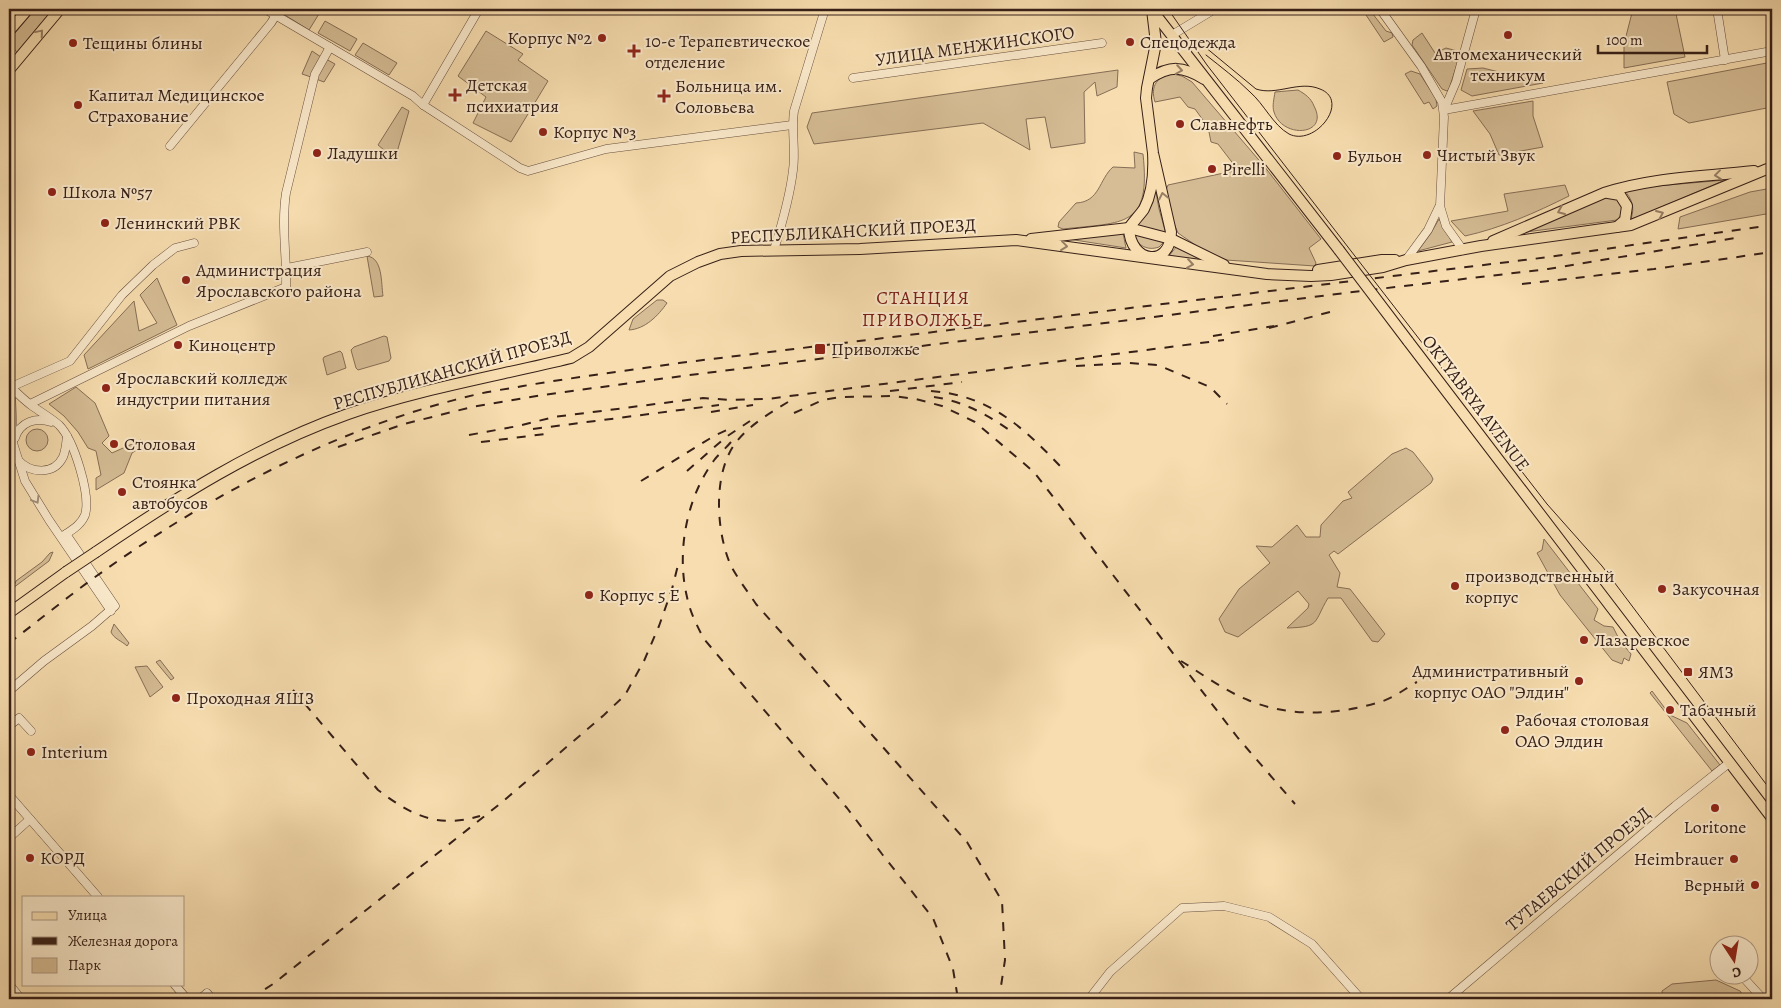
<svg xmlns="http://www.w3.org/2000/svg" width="1781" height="1008" font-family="Alegreya,serif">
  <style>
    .green { fill: #d6bd95; stroke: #866e56 }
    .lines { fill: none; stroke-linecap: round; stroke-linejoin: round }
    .minor-casing { stroke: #674f3e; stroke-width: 9 }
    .major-casing { stroke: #372018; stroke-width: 12 }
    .minor { stroke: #fae9cb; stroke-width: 8 }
    .major { stroke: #f7ddaf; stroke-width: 10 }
    .tram { stroke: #372018; stroke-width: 1 }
    .rail { stroke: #372018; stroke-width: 2; stroke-dasharray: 9 9; stroke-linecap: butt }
    .major-bridge-casing { stroke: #372018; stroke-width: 12; stroke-linecap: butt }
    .major-bridge { stroke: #f7ddaf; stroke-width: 10 }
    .oneway { stroke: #977e64 }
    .oneway2 { stroke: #a28f7a }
    .poi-dot { fill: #8f2418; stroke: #fae9cb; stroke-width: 2 }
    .labels { text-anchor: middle; stroke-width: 4; stroke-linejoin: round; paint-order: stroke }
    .poi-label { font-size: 18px; fill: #372018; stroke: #fae9cb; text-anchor: start }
    .street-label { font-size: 18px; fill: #372018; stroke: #fae9cb }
    .neighbourhood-label { font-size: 19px; letter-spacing: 1px; fill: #7a1f14; stroke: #fae9cb }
  </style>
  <rect width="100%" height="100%" fill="#f7ddaf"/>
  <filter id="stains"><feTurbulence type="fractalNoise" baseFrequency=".004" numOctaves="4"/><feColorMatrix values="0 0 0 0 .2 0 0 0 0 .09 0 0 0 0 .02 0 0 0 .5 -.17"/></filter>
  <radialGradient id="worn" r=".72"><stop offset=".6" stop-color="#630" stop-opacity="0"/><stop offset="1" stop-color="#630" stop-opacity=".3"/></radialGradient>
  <g class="green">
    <path d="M35,9H53L17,52L9,45V40Z"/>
    <path d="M282,9H322L309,30L280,12Z"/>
    <path d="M1362,9H1369L1386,31L1392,33L1393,37L1384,42Z"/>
    <path d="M1633,9H1675L1685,57L1624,68V44Z"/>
    <path d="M325,21L357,39L350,51L318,33Z"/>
    <path d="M486,31L523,54L518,60L548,81L511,142L473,123L486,97L458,76Z"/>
    <path d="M1422,33L1435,53L1446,48L1461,52L1449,89L1447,91L1442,89L1412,45L1413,40Z"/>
    <path d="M363,43L397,63L389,75L355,55Z"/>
    <path d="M312,51L321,57L311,77L302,74Z"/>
    <path d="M326,59L335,64L324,82L316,79Z"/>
    <path d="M1772,62V107L1689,123L1674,114L1667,82Z"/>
    <path d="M1483,68L1543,83L1472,96L1461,90L1467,69Z"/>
    <path d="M1118,70L1117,87L1097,96L1095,82L1084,92L1085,143L1051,148L1045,117L1026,119L1030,150L983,123L814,144L807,127L812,113Z"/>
    <path d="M1411,71L1420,74L1436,99L1437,106L1433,109L1429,102L1424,104L1405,74Z"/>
    <path d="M1173,74L1182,76L1192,82L1264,166L1321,239L1309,248L1316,263L1315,266L1226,260L1204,251L1178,233L1172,219L1166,190L1168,185L1238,170L1218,144L1211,142L1208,127L1195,109L1188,107L1180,97L1155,102C1150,86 1157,76 1173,74Z"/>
    <path d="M1298,90C1305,94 1311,98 1314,106C1330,136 1282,139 1274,112C1272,106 1274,99 1275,92Z"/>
    <path d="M1533,101V116L1543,147L1499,155L1490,134L1473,111Z"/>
    <path d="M402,107L409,111L395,159L378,145Z"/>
    <path d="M1134,152L1143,154C1151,228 1125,222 1063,229L1058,227L1059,222L1076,203C1100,202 1099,179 1113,167L1135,168Z"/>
    <path d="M1725,180L1638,217L1631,219C1635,207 1632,199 1624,190L1634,188Z"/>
    <path d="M1565,185L1569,196C1535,213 1501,228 1465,236L1451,221L1508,211L1504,194Z"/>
    <path d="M1155,187L1159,209L1166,234L1135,226Z"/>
    <path d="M1772,188V213L1678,229L1680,217L1750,192Z"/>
    <path d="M1607,195L1619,200C1622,208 1624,213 1617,220L1526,232Z"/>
    <path d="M1439,219L1452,242L1418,251L1431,233Z"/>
    <path d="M1123,233L1126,248L1068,239Z"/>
    <path d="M1134,234L1164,242L1159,247C1148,251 1137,246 1134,234Z"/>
    <path d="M1177,246L1210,263L1168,257Z"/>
    <path d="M367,256C383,258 381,283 383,296L374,297Z"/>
    <path d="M157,278L177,325L88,369L84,355L134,301L139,331L157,323L140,295Z"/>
    <path d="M657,300H663L667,303C658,316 645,329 629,330L633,319Z"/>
    <path d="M384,336L387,337L391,358L389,361L358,370L356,368L351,350L354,347Z"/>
    <path d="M340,351L342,353L346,368L327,375L323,359L324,357Z"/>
    <path d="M76,387L95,403L109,436L102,443L112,453L141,440L143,446L132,453L124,473L96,490V478L101,475L96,451L88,448L78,432L64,416L49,404Z"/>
    <circle cx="37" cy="440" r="11"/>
    <path d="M1406,448L1413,452L1431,475L1433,479L1431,483L1338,554L1334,551L1329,555L1340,573L1337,587L1350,589L1385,634L1378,642L1372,641L1341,598H1328C1313,623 1321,627 1287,628L1308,608L1309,604L1298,591L1238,637L1225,632L1219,619L1239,589L1270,563L1256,546L1272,547L1297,525L1306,537H1320L1321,525L1343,501L1352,498L1348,492L1392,454Z"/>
    <path d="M1544,539L1598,609L1594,620L1604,626L1613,627L1620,641L1631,654L1629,661L1624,658L1622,664L1612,660L1560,595L1537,553L1542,550Z"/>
    <path d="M53,552L49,561L13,588L16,581L42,562L50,553Z"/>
    <path d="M114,624L129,643L127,646C122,641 114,639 111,632Z"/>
    <path d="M160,660L174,678L171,680L156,662Z"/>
    <path d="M147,666L163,687L150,697L135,667Z"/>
    <path d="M1652,691L1670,715L1687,723L1720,765L1712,771L1650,693Z"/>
    <path d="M1716,980L1740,991L1746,999H1663L1662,991L1672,984Z"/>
  </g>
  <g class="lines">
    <defs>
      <g id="minor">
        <path d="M265,9L413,96L423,105L520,168L528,171L606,149L792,125"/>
        <path d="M1380,9L1421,66L1442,102L1444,117L1440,206L1446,226L1463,250"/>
        <path d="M1717,9L1725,60"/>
        <path d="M1172,35L1215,9"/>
        <path d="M853,78L1102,43"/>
        <path d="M423,105L479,9"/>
        <path d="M1444,110L1772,51"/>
        <path d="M1444,110L1456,82L1476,9"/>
        <path d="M170,146L271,23L276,15"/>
        <path d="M774,250C782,224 790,197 793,170C796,150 791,131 794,111L825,9"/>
        <path d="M1406,260L1428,230L1439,207"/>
        <path d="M287,268L367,252"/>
        <path d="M9,383L11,387L13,443L25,481L49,520L111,611"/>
        <path d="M11,387L70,361L122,295L153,265L175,248L194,243"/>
        <path d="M11,387C17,393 24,400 31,405C40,412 50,417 59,425C74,440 91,495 85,515C81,525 72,530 63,536"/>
        <path d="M30,404L189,326L286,287C287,256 281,225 286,193L315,74L330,47"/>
        <path d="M15,438C20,422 35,417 51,422"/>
        <path d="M18,460C31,474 54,475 63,457C66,450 66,443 67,436"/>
        <path d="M9,691L44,661L92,626L115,606L66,534"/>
        <path d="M9,726L19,718L31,731"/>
        <path d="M9,795L98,897"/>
        <path d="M9,838L30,819"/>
        <path d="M1742,976L1763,999"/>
        <path d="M9,984L21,999"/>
        <path d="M174,984L187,999"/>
        <path d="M200,999L207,993L212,999"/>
        <path d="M1089,999L1110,972L1182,908L1224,906L1269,917L1312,944L1361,999"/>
        <path d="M1448,999L1675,806L1729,763"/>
      </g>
      <g id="major">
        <path d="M1152,10L1156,43L1147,88L1146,98L1153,153L1171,232C1171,268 1130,264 1129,228C1133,222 1139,216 1144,209C1153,192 1154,171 1153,153"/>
        <path d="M1152,10L1339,250"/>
        <path d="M9,31L28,9"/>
        <path d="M9,70L60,9"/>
        <path d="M1149,79C1170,65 1183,66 1204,79"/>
        <path d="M1608,193L1620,195L1627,206L1625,220L1617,227"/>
        <path d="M1031,239L1129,228L1171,239L1224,265"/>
        <path d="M1493,241L1604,193C1652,177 1704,177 1754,171"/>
        <path d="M1318,270L1382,260H1395"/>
        <path d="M1408,341L1772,818"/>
        <path d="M96,552C177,497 255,447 348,414C420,389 497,376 571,358L589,347L670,276L698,262L720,254L741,251L860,249L1016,240L1267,274L1311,276L1331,275L1383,267L1406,260L1481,246L1631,225L1767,169"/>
        <path d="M9,613L66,572"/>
      </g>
    </defs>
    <use href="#minor" class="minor-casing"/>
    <use href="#major" class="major-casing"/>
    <use href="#minor" class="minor"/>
    <use href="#major" class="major"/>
    <g class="tram">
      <path d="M1168,9L1207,65L1547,504L1602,566L1772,792"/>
      <path d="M1199,42L1256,89C1277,96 1299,80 1320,89C1351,101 1315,147 1289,134C1273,125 1264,104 1250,92C1237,79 1221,67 1206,55"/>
    </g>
    <g class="rail">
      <path d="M1522,284L1654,269L1772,252"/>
      <path d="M1269,328L1334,311"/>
      <path d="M1213,336L1274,326"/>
      <path d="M1076,366L1129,363L1158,365L1210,387L1227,404"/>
      <path d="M890,391L962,382"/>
      <path d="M931,391C989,395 1023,427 1061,467"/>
      <path d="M934,397C963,401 988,415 1012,432"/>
      <path d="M788,402C770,413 751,424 737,441C712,472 716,532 731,566C738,579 748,592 756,604L967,842L1002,901L1005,960L999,999"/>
      <path d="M711,412L753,405"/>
      <path d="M794,413L823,400L840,397L892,396L916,399L942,406L975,422L1034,472L1238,738L1295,804"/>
      <path d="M533,429L719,405"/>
      <path d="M469,435L518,426L554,417L703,398L730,400L767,399L1224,340"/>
      <path d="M481,442L545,434"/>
      <path d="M731,442C726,448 720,453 715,459C687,496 676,551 687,597C690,612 697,626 704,639L847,808L882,854L933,918L953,969L958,999"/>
      <path d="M338,447L404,424L472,407L543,395L682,376L1345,293L1548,269L1735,238"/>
      <path d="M687,471L726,437L750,421"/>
      <path d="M641,481L714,436L729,429"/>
      <path d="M9,643C41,619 72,593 105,570C216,491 341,427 474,395C490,391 507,389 523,386C575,377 627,371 679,363L1549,257L1772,225"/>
      <path d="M1181,661C1202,674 1225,691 1248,700C1290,718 1340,715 1383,701C1395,697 1406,688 1417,682"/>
      <path d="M293,690L378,790C411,815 438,829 480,816"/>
      <path d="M250,999L273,984L501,803L604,715L625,695L644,661L659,626L672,589L679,561"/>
    </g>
    <defs>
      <g id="major-bridge">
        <path d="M1339,250L1408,341"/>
        <path d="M66,572L96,552"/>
      </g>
    </defs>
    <use href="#major-bridge" class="major-bridge-casing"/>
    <use href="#major-bridge" class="major-bridge"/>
  </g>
  <defs><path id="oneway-chevron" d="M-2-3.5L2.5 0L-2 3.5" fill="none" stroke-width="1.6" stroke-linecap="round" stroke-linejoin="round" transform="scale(1.25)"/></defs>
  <g class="oneway">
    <use href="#oneway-chevron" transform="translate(40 33) rotate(-50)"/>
    <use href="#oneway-chevron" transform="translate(1179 70) rotate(9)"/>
    <use href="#oneway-chevron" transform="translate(1718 175) rotate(173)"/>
    <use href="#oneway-chevron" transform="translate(1163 196) rotate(-102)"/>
    <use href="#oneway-chevron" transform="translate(1561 211) rotate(157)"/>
    <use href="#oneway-chevron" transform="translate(1660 214) rotate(-23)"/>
    <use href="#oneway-chevron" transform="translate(1064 246) rotate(7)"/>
    <use href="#oneway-chevron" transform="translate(1190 264) rotate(8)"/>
  </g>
  <use class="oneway2" href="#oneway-chevron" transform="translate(36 500) rotate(59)"/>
  <g class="poi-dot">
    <circle cx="1508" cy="35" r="5"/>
    <circle cx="602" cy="38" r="5"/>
    <circle cx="1130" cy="42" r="5"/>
    <circle cx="73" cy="43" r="5"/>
    <path d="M631.5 43.5h5v5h5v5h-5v5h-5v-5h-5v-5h5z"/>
    <path d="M452.5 87.5h5v5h5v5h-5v5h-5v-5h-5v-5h5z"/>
    <path d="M661.5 88.5h5v5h5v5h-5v5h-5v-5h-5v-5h5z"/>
    <circle cx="78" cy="105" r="5"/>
    <circle cx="1180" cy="124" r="5"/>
    <circle cx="543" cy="132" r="5"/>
    <circle cx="317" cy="153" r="5"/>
    <circle cx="1427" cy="155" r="5"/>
    <circle cx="1337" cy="156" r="5"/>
    <circle cx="1212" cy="169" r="5"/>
    <circle cx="52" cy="192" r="5"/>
    <circle cx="105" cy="223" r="5"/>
    <circle cx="186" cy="280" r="5"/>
    <circle cx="178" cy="345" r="5"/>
    <rect x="814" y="343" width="12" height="12" rx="2.5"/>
    <circle cx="106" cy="388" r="5"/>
    <circle cx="114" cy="444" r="5"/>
    <circle cx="122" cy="492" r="5"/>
    <circle cx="1455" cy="586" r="5"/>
    <circle cx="1662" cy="589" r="5"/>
    <circle cx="589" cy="595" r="5"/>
    <circle cx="1584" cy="640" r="5"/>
    <rect x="1683" y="667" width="10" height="10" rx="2.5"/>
    <circle cx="1579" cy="681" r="5"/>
    <circle cx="176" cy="698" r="5"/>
    <circle cx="1670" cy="710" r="5"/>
    <circle cx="1505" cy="730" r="5"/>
    <circle cx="31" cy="752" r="5"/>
    <circle cx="1715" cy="808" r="5"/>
    <circle cx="30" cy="858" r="5"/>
    <circle cx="1734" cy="859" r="5"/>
    <circle cx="1755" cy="885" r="5"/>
  </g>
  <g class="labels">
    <g class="poi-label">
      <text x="592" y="44" text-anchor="end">Корпус №2</text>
      <text x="645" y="47">10-е Терапевтическое<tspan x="645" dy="21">отделение</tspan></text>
      <text x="1140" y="48">Спецодежда</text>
      <text x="83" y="49">Тещины блины</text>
      <text x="1508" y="60" text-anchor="middle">Автомеханический<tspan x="1508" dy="21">техникум</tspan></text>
      <text x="466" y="91">Детская<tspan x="466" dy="21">психиатрия</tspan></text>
      <text x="675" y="92">Больница им.<tspan x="675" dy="21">Соловьева</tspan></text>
      <text x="88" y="101">Капитал Медицинское<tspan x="88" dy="21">Страхование</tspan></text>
      <text x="1190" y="130">Славнефть</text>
      <text x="553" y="138">Корпус №3</text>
      <text x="327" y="159">Ладушки</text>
      <text x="1437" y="161">Чистый Звук</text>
      <text x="1347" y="162">Бульон</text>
      <text x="1222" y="175">Pirelli</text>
      <text x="62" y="198">Школа №57</text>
      <text x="115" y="229">Ленинский РВК</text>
      <text x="196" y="276">Администрация<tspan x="196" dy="21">Ярославского района</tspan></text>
      <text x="188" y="351">Киноцентр</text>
      <text x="831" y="355">Приволжье</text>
      <text x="116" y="384">Ярославский колледж<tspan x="116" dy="21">индустрии питания</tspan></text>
      <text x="124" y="450">Столовая</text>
      <text x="132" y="488">Стоянка<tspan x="132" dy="21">автобусов</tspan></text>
      <text x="1465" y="582">производственный<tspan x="1465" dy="21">корпус</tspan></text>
      <text x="1672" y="595">Закусочная</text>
      <text x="599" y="601">Корпус 5 E</text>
      <text x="1594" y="646">Лазаревское</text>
      <text x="1569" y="677" text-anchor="end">Административный<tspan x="1569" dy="21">корпус ОАО "Элдин"</tspan></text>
      <text x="1698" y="678">ЯМЗ</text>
      <text x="186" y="704">Проходная ЯШЗ</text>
      <text x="1680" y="716">Табачный</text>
      <text x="1515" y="726">Рабочая столовая<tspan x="1515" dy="21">ОАО Элдин</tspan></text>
      <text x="41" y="758">Interium</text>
      <text x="1715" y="833" text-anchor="middle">Loritone</text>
      <text x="40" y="864">КОРД</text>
      <text x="1724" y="865" text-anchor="end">Heimbrauer</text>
      <text x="1745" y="891" text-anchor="end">Верный</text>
    </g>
    <g class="street-label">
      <text transform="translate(975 46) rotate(-8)" y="6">УЛИЦА МЕНЖИНСКОГО</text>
      <text transform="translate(853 231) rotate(-3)" y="6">РЕСПУБЛИКАНСКИЙ ПРОЕЗД</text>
      <text transform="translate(452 370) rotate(-16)" y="6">РЕСПУБЛИКАНСКИЙ ПРОЕЗД</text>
      <text transform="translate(1476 403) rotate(53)" y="6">OKTYABRYA AVENUE</text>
      <text transform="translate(1578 869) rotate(-40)" y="6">ТУТАЕВСКИЙ ПРОЕЗД</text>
    </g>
    <g class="neighbourhood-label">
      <text x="923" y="304">СТАНЦИЯ<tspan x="923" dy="22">ПРИВОЛЖЬЕ</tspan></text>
    </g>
  </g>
  <rect width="1781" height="1008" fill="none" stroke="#f7ddaf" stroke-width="30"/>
  <rect x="10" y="10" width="1761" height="988" fill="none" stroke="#372018" stroke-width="2.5"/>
  <rect x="15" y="15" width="1751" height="978" fill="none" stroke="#372018"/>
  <rect x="22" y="896" width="162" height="90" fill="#fae9cb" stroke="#ac9983"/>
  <rect x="32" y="912" width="25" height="8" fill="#f7ddaf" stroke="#ac9983"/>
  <text x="68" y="920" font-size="15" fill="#372018">Улица</text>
  <rect x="32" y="937" width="25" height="8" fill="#372018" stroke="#ac9983"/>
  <text x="68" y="946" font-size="15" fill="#372018">Железная дорога</text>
  <rect x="32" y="958" width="25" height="15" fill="#d6bd95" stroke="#ac9983"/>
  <text x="68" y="970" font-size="15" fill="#372018">Парк</text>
  <g transform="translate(1734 960) rotate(168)"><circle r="24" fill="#fae9cb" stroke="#ac9983"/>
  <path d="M0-4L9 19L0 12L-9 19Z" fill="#8f2418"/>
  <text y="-8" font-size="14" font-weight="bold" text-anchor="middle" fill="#372018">С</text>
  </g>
  <path d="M1598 45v8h109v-8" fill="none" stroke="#372018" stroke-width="2.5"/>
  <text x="1606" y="45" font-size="15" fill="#372018" stroke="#fae9cb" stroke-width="4" paint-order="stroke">100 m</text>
  <rect width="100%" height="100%" filter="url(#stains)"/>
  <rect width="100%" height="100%" fill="url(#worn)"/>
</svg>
